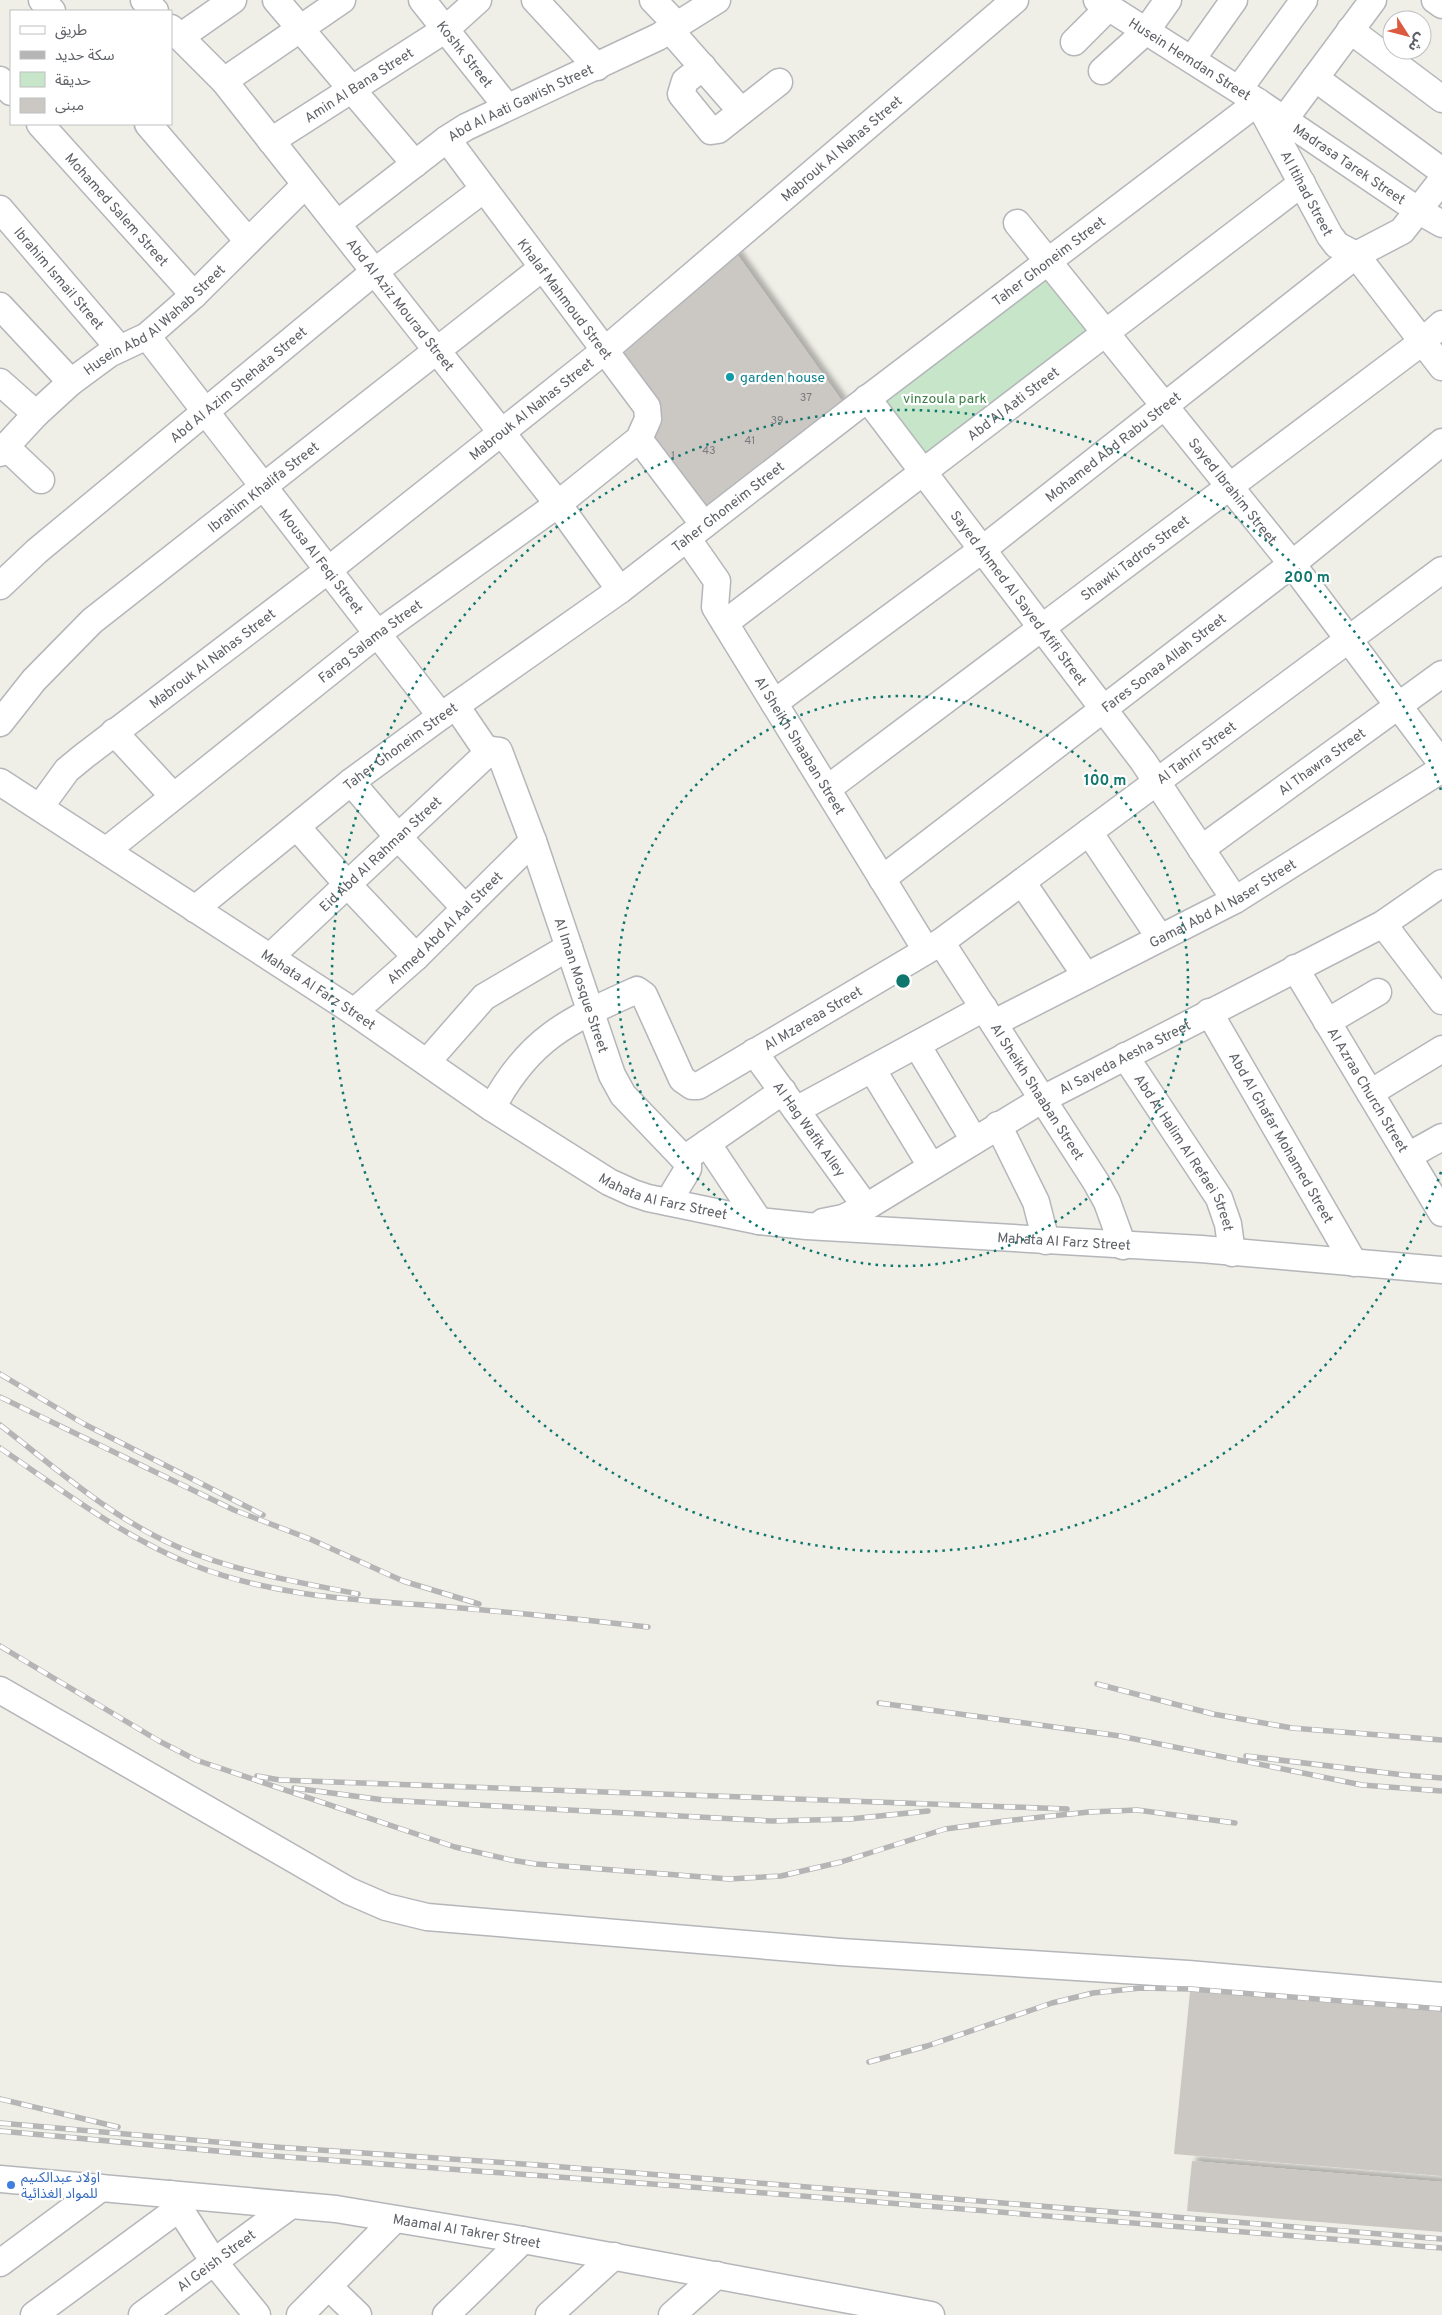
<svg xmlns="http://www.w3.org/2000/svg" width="1442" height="2315" font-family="Overpass,'Noto Sans Arabic',sans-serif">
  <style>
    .green { fill: #c6e5c9 }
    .building { fill: #cbc8c4; filter: url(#shadow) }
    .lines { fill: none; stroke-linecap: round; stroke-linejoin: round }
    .minor-casing { stroke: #b4b6ba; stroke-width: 29 }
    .minor { stroke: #fff; stroke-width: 26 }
    .rail-casing { stroke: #b5b5b6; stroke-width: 5.5 }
    .rail { stroke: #fff; stroke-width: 4; stroke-dasharray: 11; stroke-linecap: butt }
    .ring { fill: none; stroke: #0f766e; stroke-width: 2.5; stroke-dasharray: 2.5 5 }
    .culture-dot { fill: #0f9aa8; stroke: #fff; stroke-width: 2 }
    .shop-dot { fill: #3f7fe0; stroke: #fff; stroke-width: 2 }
    .labels { text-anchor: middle; stroke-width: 4.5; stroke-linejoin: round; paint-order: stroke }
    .number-label { font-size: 11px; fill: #797b7e }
    .street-label { font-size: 14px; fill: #5e6166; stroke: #fff }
    .culture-label { font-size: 14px; fill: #0d838f; stroke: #fff; text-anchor: start }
    .park-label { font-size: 14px; fill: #3b8045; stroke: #fff }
    .shop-label { font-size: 14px; fill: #366cbe; stroke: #fff; text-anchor: start }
    .centre { fill: #0f766e; stroke: #fff; stroke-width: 2.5 }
    .ring-label { font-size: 15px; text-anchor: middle; font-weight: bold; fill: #0f766e; stroke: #fff; stroke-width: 4.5; stroke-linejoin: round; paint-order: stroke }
  </style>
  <defs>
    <filter id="shadow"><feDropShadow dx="4.5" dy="-4.5" stdDeviation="2.5" flood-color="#0004"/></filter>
  </defs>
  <rect width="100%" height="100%" fill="#efeee7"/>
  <path class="green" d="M1049,265L1102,333L928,466L874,397Z"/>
  <g class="building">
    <path d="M736,253L844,404L708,510L650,443L656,437L654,428L617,351Z"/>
    <path d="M1191,1982L1442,2002V2176L1174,2154Z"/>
    <path d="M1192,2161L1442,2182V2232L1187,2211Z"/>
  </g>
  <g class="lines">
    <defs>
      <g id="minor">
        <path d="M42,0L52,11"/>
        <path d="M144,0L155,11"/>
        <path d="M276,0L415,164"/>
        <path id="s1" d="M422,0L507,107"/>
        <path d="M535,0L597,67"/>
        <path d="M653,0L677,25"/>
        <path id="s2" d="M1097,0L1258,102L1419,211L1442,224"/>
        <path d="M1435,0L1442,5"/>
        <path id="s3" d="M171,28L224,81L558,504L620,590"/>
        <path d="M670,30L741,111"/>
        <path d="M1350,30L1442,99"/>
        <path d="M180,37L233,0"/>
        <path d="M1074,42L1109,7"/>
        <path d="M1192,59L1234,0"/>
        <path d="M703,67L685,81L681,94L711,131L718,130L779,82"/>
        <path d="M1102,71L1146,31L1168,0"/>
        <path d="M1315,78L1442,171"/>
        <path d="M0,80L11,92"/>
        <path d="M224,81L342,0"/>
        <path d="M1239,89L1304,0"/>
        <path id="s4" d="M1260,106L1330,236L1337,245L1356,255L1442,367"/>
        <path d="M1284,120L1373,0"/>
        <path id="s5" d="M40,124L194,295"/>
        <path d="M148,124L248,241"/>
        <path id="s6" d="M271,141L446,29L478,0"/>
        <path id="s7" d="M0,209L119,348"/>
        <path id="s8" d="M1017,223L1292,564L1442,764"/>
        <path id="s9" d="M337,224L447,139L466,127L658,37L717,0"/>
        <path d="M0,306L71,382"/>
        <path id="s10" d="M147,336L441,716"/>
        <path d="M0,382L36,414"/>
        <path id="s11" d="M867,398L1143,761L1235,900"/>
        <path d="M639,439L704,525"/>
        <path d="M6,447L41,480"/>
        <path id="s12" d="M0,453L36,414L71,382L109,354L147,336L194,295L305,185"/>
        <path id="s13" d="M687,538L717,581L715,607L926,950"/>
        <path id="s14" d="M0,586L37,551L374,272L484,189"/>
        <path id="s15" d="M725,623L1302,183"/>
        <path id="s16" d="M774,703L983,549L1356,255L1402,231L1442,180"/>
        <path d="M456,706L488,753"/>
        <path id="s17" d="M0,723L34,680L92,621L542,268"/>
        <path d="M114,732L173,796"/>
        <path id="s18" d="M0,782L354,1012L492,1108L609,1182L633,1193L648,1198L759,1221L807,1226L1201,1249L1442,1270"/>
        <path d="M351,782L398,837L465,908"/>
        <path id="s19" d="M827,789L1422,342L1442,324"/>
        <path id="s20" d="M40,807L67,770L84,756L327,571L604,351L1015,0"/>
        <path d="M297,827L347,884L416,957"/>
        <path d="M1089,832L1160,938"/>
        <path id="s21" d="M1201,849L1442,674"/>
        <path id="s22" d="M107,850L377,634L558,504L639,439L648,419L647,407L447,139"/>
        <path id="s23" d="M882,879L1292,564L1442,442"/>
        <path d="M1022,882L1086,976"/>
        <path id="s24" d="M195,909L351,782L441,716L620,590L859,405L1258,102"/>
        <path d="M1383,924L1442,1001"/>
        <path id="s25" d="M941,942L1096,1182L1107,1202L1123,1246"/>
        <path id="s26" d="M270,957L491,750L499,751L533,841L612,1075L623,1095L688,1163V1169L668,1202"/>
        <path id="s27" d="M1295,968L1442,1213"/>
        <path id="s28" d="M354,1012L416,957L533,841"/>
        <path id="s29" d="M1209,1012L1354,1263"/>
        <path d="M1327,1022L1378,992"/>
        <path id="s30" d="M994,1023L1235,900L1442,769"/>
        <path d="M917,1045L974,1140"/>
        <path id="s31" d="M754,1052L866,1207"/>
        <path id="s32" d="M1125,1056L1219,1198L1228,1224L1232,1253"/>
        <path d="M427,1062L484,997L569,947"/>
        <path d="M872,1069L931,1166"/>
        <path d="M1370,1093L1442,1049"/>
        <path id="s33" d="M492,1108C529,1038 568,1021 637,990L644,995L682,1079L692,1086H698L941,942L1442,570"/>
        <path d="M796,1110L984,1008"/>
        <path d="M998,1125L1036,1202L1046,1241"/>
        <path d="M707,1143L759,1221"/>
        <path d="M1408,1156L1442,1137"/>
        <path d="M684,1159L783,1091"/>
        <path id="s34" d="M823,1222L843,1218L866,1207L1043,1099L1383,924L1442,883"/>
        <path d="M0,1690L349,1891L386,1907L427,1917L840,1952L1188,1974L1442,1996"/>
        <path id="s35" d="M0,2179L336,2209L523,2240L931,2315"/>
        <path d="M170,2194L214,2262L257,2315"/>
        <path d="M0,2263L101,2188"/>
        <path d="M329,2287L358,2315"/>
        <path d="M34,2315L178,2209"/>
        <path id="s36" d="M142,2315L291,2205"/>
        <path d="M300,2315L394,2220"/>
        <path d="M446,2315L523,2240"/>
        <path d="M549,2315L614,2256"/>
        <path d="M672,2315L717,2275"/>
      </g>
    </defs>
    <use href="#minor" class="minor-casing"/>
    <use href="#minor" class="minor"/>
    <defs>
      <g id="rail">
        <path d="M0,1374L84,1424L263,1515"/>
        <path d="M0,1397L234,1510L310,1539L403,1581L479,1604"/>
        <path d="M0,1425C57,1469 111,1518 178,1547C235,1572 298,1582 358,1594"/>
        <path d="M0,1448C63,1491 123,1537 193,1565C272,1596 355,1600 438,1606C508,1612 578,1619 648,1627"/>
        <path d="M0,1646L159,1741L196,1760L455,1847L511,1860L536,1864L729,1879L781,1876L841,1862L945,1829L1005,1821L1089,1812L1137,1810L1235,1823"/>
        <path d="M1097,1684L1213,1714L1292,1728L1442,1740"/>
        <path d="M879,1703L1120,1736L1362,1785L1442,1791"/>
        <path d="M1246,1756L1404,1775L1442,1778"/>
        <path d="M257,1776L280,1780L1067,1809"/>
        <path d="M294,1788L384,1800L772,1821L850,1819L928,1811"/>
        <path d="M869,2062L927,2046L1052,2003L1093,1993L1140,1988L1191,1989L1442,2009"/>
        <path d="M0,2099L118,2127"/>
        <path d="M0,2123L261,2146L538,2165L1442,2239"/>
        <path d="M0,2131L260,2155L679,2186L1442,2248"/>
      </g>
    </defs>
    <use href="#rail" class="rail-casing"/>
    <use href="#rail" class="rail"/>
  </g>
  <g class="ring">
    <circle cx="903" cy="981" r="285"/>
    <path d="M1441 1172A571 571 0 1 1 1441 790"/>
  </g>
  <circle class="culture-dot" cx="730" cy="377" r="5"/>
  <circle class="shop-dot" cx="11" cy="2185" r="5"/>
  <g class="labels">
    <g class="number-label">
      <text x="806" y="401">37</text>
      <text x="777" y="424">39</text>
      <text x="750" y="444">41</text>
      <text x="709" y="454">43</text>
      <text x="673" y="459">1</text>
    </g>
    <g class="street-label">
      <text dy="5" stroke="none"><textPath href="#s1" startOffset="69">Koshk Street</textPath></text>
      <text dy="5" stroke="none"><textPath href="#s2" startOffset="110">Husein Hemdan Street</textPath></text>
      <text dy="5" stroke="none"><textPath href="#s6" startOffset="104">Amin Al Bana Street</textPath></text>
      <text dy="5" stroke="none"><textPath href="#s9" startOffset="221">Abd Al Aati Gawish Street</textPath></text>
      <text dy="5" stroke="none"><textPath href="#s20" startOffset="1039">Mabrouk Al Nahas Street</textPath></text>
      <text dy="5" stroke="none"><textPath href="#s2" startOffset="301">Madrasa Tarek Street</textPath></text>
      <text dy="5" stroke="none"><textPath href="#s4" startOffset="99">Al Itihad Street</textPath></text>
      <text dy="5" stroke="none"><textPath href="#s5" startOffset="115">Mohamed Salem Street</textPath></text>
      <text dy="5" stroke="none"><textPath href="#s24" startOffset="1072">Taher Ghoneim Street</textPath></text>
      <text dy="5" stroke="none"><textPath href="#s7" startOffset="91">Ibrahim Ismail Street</textPath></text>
      <text transform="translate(565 299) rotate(53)" y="5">Khalaf Mahmoud Street</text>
      <text dy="5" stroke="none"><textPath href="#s3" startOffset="360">Abd Al Aziz Mourad Street</textPath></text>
      <text dy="5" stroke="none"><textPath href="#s12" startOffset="205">Husein Abd Al Wahab Street</textPath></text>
      <text dy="5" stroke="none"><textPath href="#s14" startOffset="312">Abd Al Azim Shehata Street</textPath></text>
      <text dy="5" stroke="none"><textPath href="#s15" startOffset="362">Abd Al Aati Street</textPath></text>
      <text dy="5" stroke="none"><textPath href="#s20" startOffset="634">Mabrouk Al Nahas Street</textPath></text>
      <text dy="5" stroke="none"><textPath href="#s16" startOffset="425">Mohamed Abd Rabu Street</textPath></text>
      <text dy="5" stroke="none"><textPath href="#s17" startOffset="355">Ibrahim Khalifa Street</textPath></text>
      <text dy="5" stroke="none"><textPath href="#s8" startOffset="344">Sayed Ibrahim Street</textPath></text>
      <text dy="5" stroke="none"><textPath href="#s24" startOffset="668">Taher Ghoneim Street</textPath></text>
      <text dy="5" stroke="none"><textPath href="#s19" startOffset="385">Shawki Tadros Street</textPath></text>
      <text dy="5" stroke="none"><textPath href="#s10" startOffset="285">Mousa Al Feqi Street</textPath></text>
      <text dy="5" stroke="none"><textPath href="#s11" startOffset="251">Sayed Ahmed Al Sayed Afifi Street</textPath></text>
      <text dy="5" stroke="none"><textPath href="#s22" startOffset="336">Farag Salama Street</textPath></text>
      <text dy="5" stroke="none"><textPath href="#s20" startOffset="229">Mabrouk Al Nahas Street</textPath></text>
      <text dy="5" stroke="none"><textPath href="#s23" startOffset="355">Fares Sonaa Allah Street</textPath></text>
      <text dy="5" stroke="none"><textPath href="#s13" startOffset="241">Al Sheikh Shaaban Street</textPath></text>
      <text dy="5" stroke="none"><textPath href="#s24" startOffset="262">Taher Ghoneim Street</textPath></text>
      <text dy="5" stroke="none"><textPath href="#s33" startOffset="911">Al Tahrir Street</textPath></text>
      <text dy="5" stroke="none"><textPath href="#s21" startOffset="149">Al Thawra Street</textPath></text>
      <text dy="5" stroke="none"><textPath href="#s26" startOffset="151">Eid Abd Al Rahman Street</textPath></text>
      <text dy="5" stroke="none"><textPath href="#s30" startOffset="258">Gamal Abd Al Naser Street</textPath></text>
      <text dy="5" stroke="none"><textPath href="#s28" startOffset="124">Ahmed Abd Al Aal Street</textPath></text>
      <text dy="5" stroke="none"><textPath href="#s26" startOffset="559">Al Iman Mosque Street</textPath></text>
      <text dy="5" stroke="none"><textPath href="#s18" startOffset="380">Mahata Al Farz Street</textPath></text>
      <text dy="5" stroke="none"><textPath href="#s33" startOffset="444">Al Mzareaa Street</textPath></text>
      <text dy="5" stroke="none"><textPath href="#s34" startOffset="345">Al Sayeda Aesha Street</textPath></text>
      <text dy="5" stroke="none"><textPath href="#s25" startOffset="178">Al Sheikh Shaaban Street</textPath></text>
      <text dy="5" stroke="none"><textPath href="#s27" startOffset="142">Al Azraa Church Street</textPath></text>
      <text dy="5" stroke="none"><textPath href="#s31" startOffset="95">Al Hag Wafik Alley</textPath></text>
      <text dy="5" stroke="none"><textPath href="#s29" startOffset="145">Abd Al Ghafar Mohamed Street</textPath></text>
      <text dy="5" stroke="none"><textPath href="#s32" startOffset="114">Abd Al Halim Al Refaei Street</textPath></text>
      <text dy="5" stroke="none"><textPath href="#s18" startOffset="785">Mahata Al Farz Street</textPath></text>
      <text dy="5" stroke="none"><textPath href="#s18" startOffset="1190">Mahata Al Farz Street</textPath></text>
      <text dy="5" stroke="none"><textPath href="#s35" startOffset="470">Maamal Al Takrer Street</textPath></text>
      <text dy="5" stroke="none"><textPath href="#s36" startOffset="92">Al Geish Street</textPath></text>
    </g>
    <g class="culture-label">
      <text x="740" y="382">garden house</text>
    </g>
    <g class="park-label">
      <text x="945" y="403">vinzoula park</text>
    </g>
    <g class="shop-label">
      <text x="21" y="2182">اولاد عبدالكىيم<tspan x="21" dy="16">للمواد الغذائية</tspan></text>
    </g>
  </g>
  <circle cx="903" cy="981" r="8" class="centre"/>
  <g class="ring-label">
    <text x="1307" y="582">200 m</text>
    <text x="1105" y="785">100 m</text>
  </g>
  <rect x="10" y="10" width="162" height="115" fill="#ffffff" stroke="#bfc0c2"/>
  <rect x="20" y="26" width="25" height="8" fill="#ffffff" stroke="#bfc0c2"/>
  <text x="55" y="35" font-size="15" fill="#5e6166">طريق</text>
  <rect x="20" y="51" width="25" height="8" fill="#b5b5b6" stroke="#bfc0c2"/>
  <text x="55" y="60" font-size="15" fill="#5e6166">سكة حديد</text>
  <rect x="20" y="72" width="25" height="15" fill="#c6e5c9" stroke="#bfc0c2"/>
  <text x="55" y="85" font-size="15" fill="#5e6166">حديقة</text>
  <rect x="20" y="98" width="25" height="15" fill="#cbc8c4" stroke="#bfc0c2"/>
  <text x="55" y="110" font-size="15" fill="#5e6166">مبنى</text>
  <g transform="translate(1407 35) rotate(126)"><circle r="24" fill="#ffffff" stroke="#bfc0c2"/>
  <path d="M0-4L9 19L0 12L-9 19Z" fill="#dc5b40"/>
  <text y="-8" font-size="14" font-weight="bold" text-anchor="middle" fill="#5e6166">ش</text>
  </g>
</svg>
